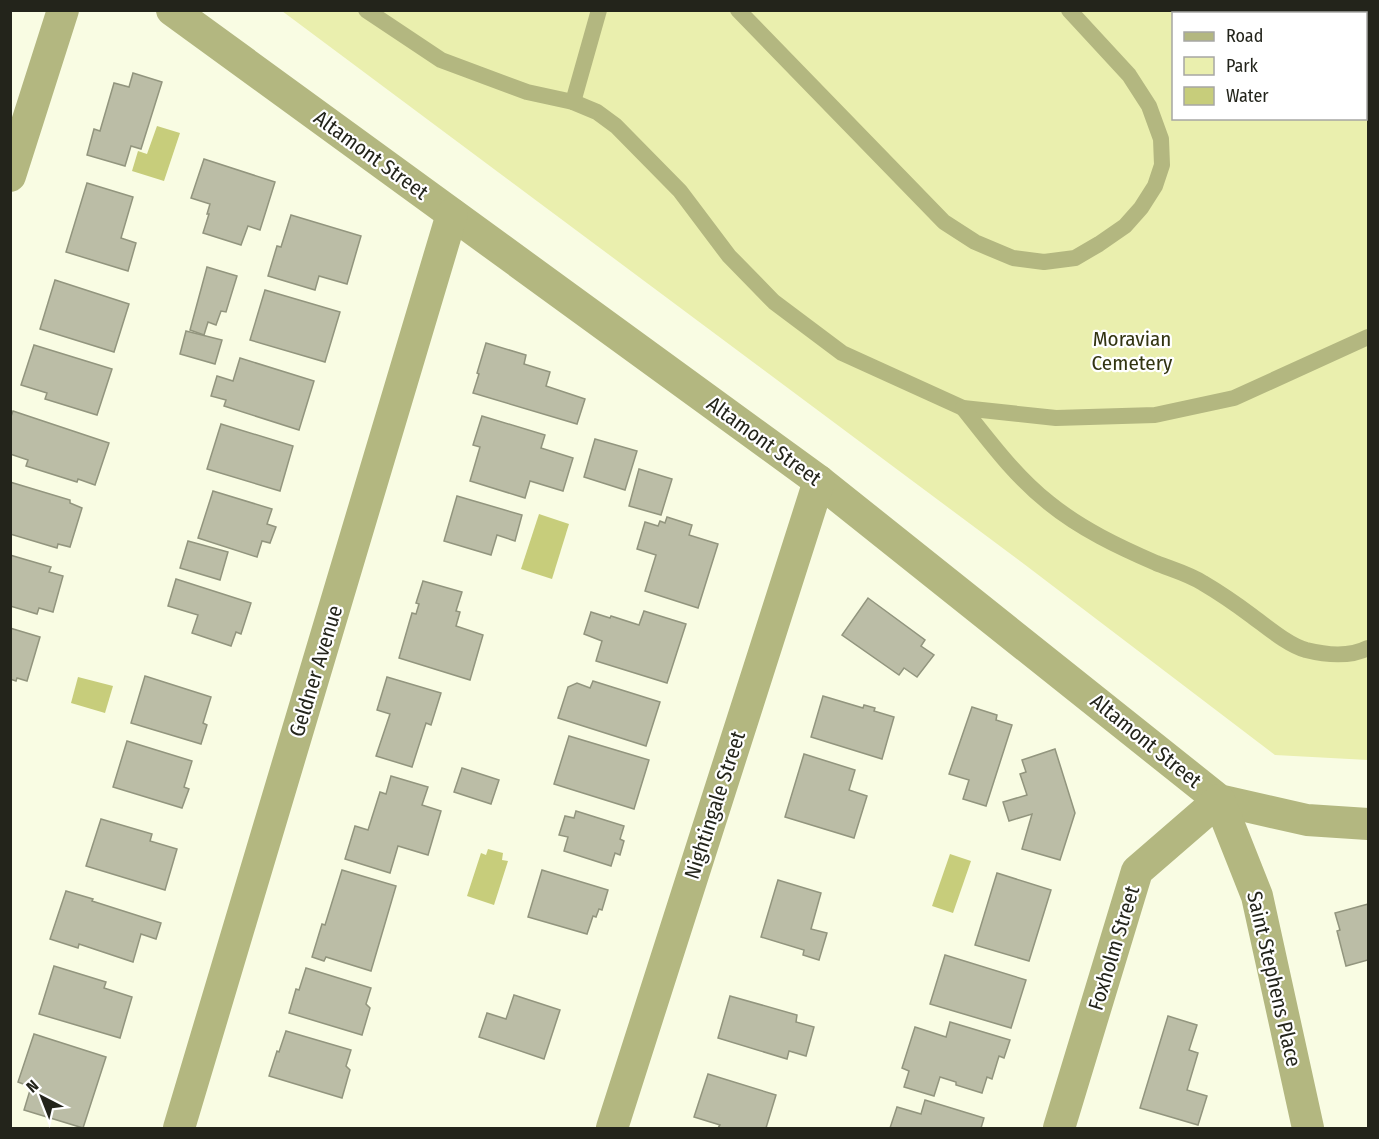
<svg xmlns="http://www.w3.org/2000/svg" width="1379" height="1139" font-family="'Fira Sans Condensed',sans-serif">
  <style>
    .green { fill: #eaefae; fill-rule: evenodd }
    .water { fill: #c7cd7b }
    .building { fill: #bbbda6; stroke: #92957e; stroke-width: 1.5 }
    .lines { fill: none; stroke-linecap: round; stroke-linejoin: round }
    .lane { stroke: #b3b780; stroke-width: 16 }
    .street { stroke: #b3b780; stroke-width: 32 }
    .labels { text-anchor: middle; stroke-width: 4.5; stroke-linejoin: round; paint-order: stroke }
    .street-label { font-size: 21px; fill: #23241b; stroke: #fff }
    .park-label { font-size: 21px; fill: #323411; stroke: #fff }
  </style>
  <rect width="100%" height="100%" fill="#f9fce3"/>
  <path class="green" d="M282,11H1368V760L1275,755L1024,564ZM1174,14H1366V118H1174Z"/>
  <g class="water">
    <path d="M157,126L180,133L164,181L132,171L138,151L147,154Z"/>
    <path d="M539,514L569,524L552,579L521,569Z"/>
    <path d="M78,677L113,686L105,713L71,703Z"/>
    <path d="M488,849L503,853L502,860L508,861L494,905L467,896L481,853L486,855Z"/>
    <path d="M950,854L971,861L953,913L932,906Z"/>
  </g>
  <g class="building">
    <path d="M133,73L162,82L141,149L131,146L125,166L87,155L94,129L100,131L114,83L129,87Z"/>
    <path d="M204,159L275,182L260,230L248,226L241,245L203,233L209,214H207L210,204L191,198Z"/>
    <path d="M87,183L133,197L121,238L136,243L128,271L66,252Z"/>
    <path d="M291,215L361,236L347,284L319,276L315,290L268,276L277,246L281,247Z"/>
    <path d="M207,267L237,276L226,312L221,311L216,325L208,322L204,335L190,330Z"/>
    <path d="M55,280L129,304L114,352L40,329Z"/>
    <path d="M265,290L340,312L325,362L250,340Z"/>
    <path d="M186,331L222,340L215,364L180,354Z"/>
    <path d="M486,343L526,355L524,364L550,372L546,386L585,399L577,424L473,393L479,374L477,373Z"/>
    <path d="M34,345L112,369L97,415L45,399L47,393L21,385Z"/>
    <path d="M240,358L314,381L299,430L224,406L226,400L211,396L217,376L233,381Z"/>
    <path d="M13,411L109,443L95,485L78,479L77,482L26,466L28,460L10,454V419Z"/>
    <path d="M482,416L545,435L541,448L573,458L563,491L530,481L525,498L470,481L480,447L473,445Z"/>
    <path d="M221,424L293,446L280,491L207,469Z"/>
    <path d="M595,439L637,451L625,490L584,477Z"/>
    <path d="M639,469L672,479L661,515L629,506Z"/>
    <path d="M10,482L70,500V503L82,508L70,547L58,544L57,548L10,534Z"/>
    <path d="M213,491L272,509L267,524L276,527L270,543L262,541L257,557L198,538Z"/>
    <path d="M457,496L522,515L515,541L497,535L491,555L444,541Z"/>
    <path d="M667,517L692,525L689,535L718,544L698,608L645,591L656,555L637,549L645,522L658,526L660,521L665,523Z"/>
    <path d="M188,541L228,552L220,580L180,568Z"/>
    <path d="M10,555L51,567L49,572L63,576L53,612L39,608L37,614L10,606Z"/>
    <path d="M176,579L251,603L241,634L236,632L231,646L192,633L198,615L168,606Z"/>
    <path d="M423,581L462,592L456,611L460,612L456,626L483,635L470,680L399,658L412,613L416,614L419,604L416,603Z"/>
    <path d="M868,598L925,640L921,646L934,655L917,677L904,668L899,675L842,635Z"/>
    <path d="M644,611L686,624L667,683L596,661L602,641L584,634L591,612L610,618L611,616L639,625Z"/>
    <path d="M10,628L40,637L27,681L17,678L16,681L10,679Z"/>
    <path d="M145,676L211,697L203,723L207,725L201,744L131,723Z"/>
    <path d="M387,677L441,693L431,725L426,723L412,767L376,756L390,714L377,710Z"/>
    <path d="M593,681L660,702L646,746L558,718L568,687L577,683L590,688Z"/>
    <path d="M823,696L863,708L864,705L875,708L874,711L894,717L882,759L811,737Z"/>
    <path d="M972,707L997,715L996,720L1012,725L986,806L963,799L969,780L949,774Z"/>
    <path d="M569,736L649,760L634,809L554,784Z"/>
    <path d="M127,741L192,761L184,787L189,789L182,808L113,787Z"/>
    <path d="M1055,749L1075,813L1060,860L1022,849L1032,814L1009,821L1003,802L1027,795L1020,774L1026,772L1022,760Z"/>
    <path d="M804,754L855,770L849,790L867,796L854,838L785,817Z"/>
    <path d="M462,768L499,780L491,804L454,792Z"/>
    <path d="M391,776L428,787L422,805L441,811L428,855L398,846L390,873L345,859L355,826L368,830L380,792L386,794Z"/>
    <path d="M576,811L624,826L620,839L624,841L620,855L615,853L611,866L564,851L568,837L559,835L565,816L574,818Z"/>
    <path d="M101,819L152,834L150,841L177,849L165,890L86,866Z"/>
    <path d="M342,870L396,886L371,971L326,957L324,961L312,957L322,924L325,925Z"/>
    <path d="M542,870L608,890L602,910L599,909L596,917L593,916L587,934L528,917Z"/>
    <path d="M997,873L1051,890L1029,961L975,945Z"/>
    <path d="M778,880L821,893L811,929L827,933L819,960L803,955L804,950L761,937Z"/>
    <path d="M66,891L93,899L92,901L161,923L156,939L141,934L133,962L79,944L78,948L50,939Z"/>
    <path d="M1368,904V960L1346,966L1337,931L1340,930L1335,913Z"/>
    <path d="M945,955L1026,980L1011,1028L930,1004Z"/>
    <path d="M54,966L106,982L104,988L132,997L120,1038L39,1014Z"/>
    <path d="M306,968L371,988L366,1004L370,1008L362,1035L289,1013L296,989L299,990Z"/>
    <path d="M514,995L560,1010L544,1059L479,1037L487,1013L506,1019Z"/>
    <path d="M730,996L797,1015L796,1022L814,1027L806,1056L789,1051L787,1059L718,1038Z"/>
    <path d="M1168,1016L1197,1025L1189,1050L1198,1053L1187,1090L1207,1096L1198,1125L1140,1108Z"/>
    <path d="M950,1022L1010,1040L1004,1058L999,1056L992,1079L987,1077L982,1093L956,1085V1082L940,1077L934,1096L904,1087L909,1071L902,1068L915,1027L946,1037Z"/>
    <path d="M286,1031L351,1050L346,1066L350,1070L342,1098L269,1076L277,1051L279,1052Z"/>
    <path d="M34,1034L106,1057L83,1128L24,1110L31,1087L18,1082Z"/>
    <path d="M708,1074L776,1095L766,1128H718L720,1125L694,1117Z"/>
    <path d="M925,1100L984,1118L981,1128H890L897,1107L921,1114Z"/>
  </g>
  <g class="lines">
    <g class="lane">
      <path d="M366,10L441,60L527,92L573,102L597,112L616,126L680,191L729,256L774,302L842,353L963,408L1056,418L1155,415L1234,398L1368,337"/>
      <path d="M738,10L944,222L975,242L1013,258L1044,262L1075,258L1099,244L1125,226L1141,208L1155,186L1162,165L1161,139L1149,106L1129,75L1069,10"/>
      <path d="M1293,10L1296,14"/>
      <path d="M573,102L599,10"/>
      <path d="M1366,103L1368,107"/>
      <path d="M963,408C990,442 1015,476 1049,503C1081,529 1119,547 1156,563C1171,569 1189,574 1203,583C1220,593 1236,604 1252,616C1267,627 1288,645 1306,650C1326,655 1350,657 1368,648"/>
    </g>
    <g class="street">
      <path d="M172,10L819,481L1219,800L1307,820L1368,824"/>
      <path d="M10,176L63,10"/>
      <path d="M179,1128L452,214"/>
      <path d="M612,1128L819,481"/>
      <path d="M1059,1128L1137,871L1219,800L1257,896L1308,1128"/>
    </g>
  </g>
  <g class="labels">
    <g class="street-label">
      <text transform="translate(371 155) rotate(36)" y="7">Altamont Street</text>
      <text transform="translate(764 441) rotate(36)" y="7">Altamont Street</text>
      <text transform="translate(316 671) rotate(-73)" y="7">Geldner Avenue</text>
      <text transform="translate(1146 741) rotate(39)" y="7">Altamont Street</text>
      <text transform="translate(715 805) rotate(-72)" y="7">Nightingale Street</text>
      <text transform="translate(1114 948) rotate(-73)" y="7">Foxholm Street</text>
      <text transform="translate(1274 979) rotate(77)" y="7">Saint Stephens Place</text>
    </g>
    <g class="park-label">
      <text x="1132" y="346">Moravian<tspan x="1132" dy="24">Cemetery</tspan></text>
    </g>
  </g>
  <rect width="1379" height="1139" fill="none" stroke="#23241b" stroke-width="24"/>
  <rect x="1172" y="12" width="195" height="108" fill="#ffffff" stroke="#a7a7a4" stroke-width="1.5"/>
  <rect x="1184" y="32" width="30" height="9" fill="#b3b780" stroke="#a7a7a4" stroke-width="1.5"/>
  <text x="1226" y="42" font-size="18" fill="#23241b">Road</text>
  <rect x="1184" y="57" width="30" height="18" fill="#eaefae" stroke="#a7a7a4" stroke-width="1.5"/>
  <text x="1226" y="72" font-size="18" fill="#23241b">Park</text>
  <rect x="1184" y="87" width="30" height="18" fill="#c7cd7b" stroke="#a7a7a4" stroke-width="1.5"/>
  <text x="1226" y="102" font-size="18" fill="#23241b">Water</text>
  <g transform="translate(42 1097) rotate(318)" stroke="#ffffff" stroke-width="4.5" paint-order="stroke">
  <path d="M0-4.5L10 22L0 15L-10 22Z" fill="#23241b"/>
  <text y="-9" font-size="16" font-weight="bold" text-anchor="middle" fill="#23241b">N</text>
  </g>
</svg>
